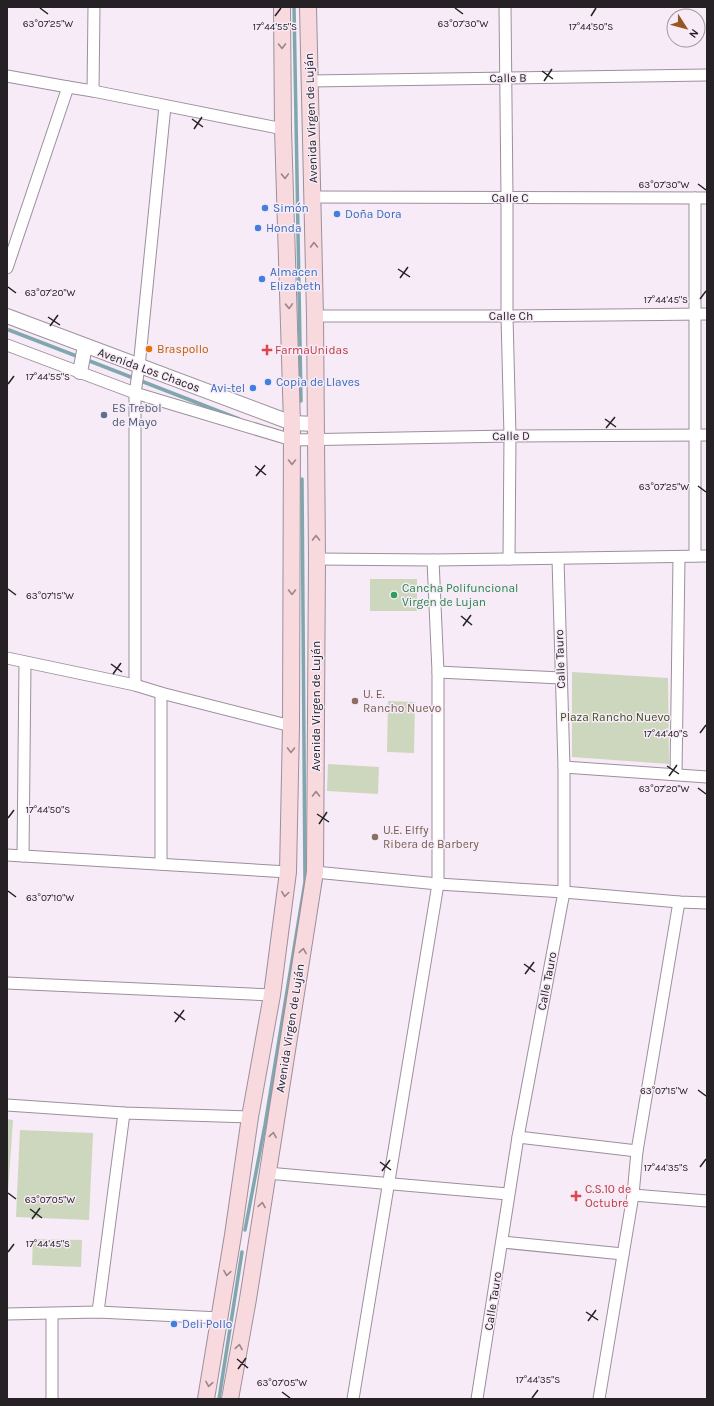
<svg xmlns="http://www.w3.org/2000/svg" width="714" height="1406" font-family="Karla,sans-serif">
  <style>
    .green { fill: #cdd7be }
    .lines { fill: none; stroke-linecap: round; stroke-linejoin: round }
    .stream { stroke: #80a7ae; stroke-width: 3.5 }
    .minor-casing { stroke: #9b909b; stroke-width: 13 }
    .tertiary-casing { stroke: #9b909b; stroke-width: 16 }
    .secondary-casing { stroke: #9b909b; stroke-width: 18 }
    .minor { stroke: #fff; stroke-width: 11 }
    .tertiary { stroke: #fff; stroke-width: 14 }
    .secondary { stroke: #f8d9de; stroke-width: 16 }
    .oneway { stroke: #99868b }
    .ticks { fill: none; stroke: #252125; stroke-width: 1.5 }
    .shop-dot { fill: #3f7fe0; stroke: #f6ebf6; stroke-width: 1.5 }
    .food-dot { fill: #e8710a; stroke: #f6ebf6; stroke-width: 1.5 }
    .health-dot { fill: #e0444e; stroke: #f6ebf6; stroke-width: 1.5 }
    .service-dot { fill: #5c6f8a; stroke: #f6ebf6; stroke-width: 1.5 }
    .leisure-dot { fill: #2e9e5b; stroke: #f6ebf6; stroke-width: 1.5 }
    .education-dot { fill: #8d6e63; stroke: #f6ebf6; stroke-width: 1.5 }
    .labels { text-anchor: middle; stroke-width: 3; stroke-linejoin: round; paint-order: stroke }
    .street-label { font-size: 12px; fill: #252125; stroke: #f6ebf6 }
    .shop-label { font-size: 12px; fill: #366cbe; stroke: #f6ebf6; text-anchor: start }
    .food-label { font-size: 12px; fill: #c56008; stroke: #f6ebf6; text-anchor: start }
    .health-label { font-size: 12px; fill: #be3a42; stroke: #f6ebf6; text-anchor: start }
    .service-label { font-size: 12px; fill: #4e5e75; stroke: #f6ebf6; text-anchor: start }
    .leisure-label { font-size: 12px; fill: #27864d; stroke: #f6ebf6; text-anchor: start }
    .education-label { font-size: 12px; fill: #785e54; stroke: #f6ebf6; text-anchor: start }
    .park-label { font-size: 12px; fill: #3d4d1d; stroke: #f6ebf6 }
    .ticks-label { font-size: 10px; text-anchor: middle; fill: #252125; stroke: #f6ebf6; stroke-width: 3; stroke-linejoin: round; paint-order: stroke }
  </style>
  <rect width="100%" height="100%" fill="#f6ebf6"/>
  <g class="green">
    <rect x="370" y="579" width="47" height="32"/>
    <path d="M572,672L668,678L669,764L572,757Z"/>
    <path d="M388,701L415,702L414,753L387,752Z"/>
    <path d="M328,764L379,767L378,794L327,791Z"/>
    <path d="M7,1119L13,1120L7,1206Z"/>
    <path d="M20,1130L93,1133L89,1220L16,1217Z"/>
    <path d="M33,1239L82,1240L81,1267L32,1265Z"/>
  </g>
  <g class="lines">
    <g class="stream">
      <path d="M294,7L301,401"/>
      <path d="M9,330L79,357"/>
      <path d="M87,360L239,419"/>
      <path d="M245,1230L265,1125L305,882L302,479"/>
      <path d="M219,1399L242,1252"/>
    </g>
    <defs>
      <g id="minor">
        <path d="M505,7L507,198V316L510,436L509,559"/>
        <path d="M7,76L68,87L93,91L283,129"/>
        <path d="M310,81L707,75"/>
        <path d="M93,91L94,7"/>
        <path d="M313,197L707,198"/>
        <path d="M695,198V556"/>
        <path d="M7,268L68,87"/>
        <path d="M315,316H507L707,314"/>
        <path d="M7,345L135,393L292,440L510,436L707,435"/>
        <path d="M317,559L433,560L707,556"/>
        <path d="M7,658L135,685L161,693L291,726"/>
        <path d="M438,672L561,678"/>
        <path d="M135,685V393L139,367L165,106"/>
        <path d="M161,693V864"/>
        <path d="M564,767L707,777"/>
        <path d="M676,774L679,557"/>
        <path d="M7,855L288,872"/>
        <path d="M23,856L25,663"/>
        <path d="M315,872L438,884L564,892L679,902L707,903"/>
        <path d="M7,983L272,995"/>
        <path d="M7,1105L124,1113L250,1117"/>
        <path d="M518,1137L637,1151"/>
        <path d="M267,1173L508,1194"/>
        <path d="M633,1195L707,1201"/>
        <path d="M502,1242L623,1254"/>
        <path d="M98,1312L124,1113"/>
        <path d="M7,1314L98,1312L220,1318"/>
        <path d="M52,1399V1314"/>
        <path d="M353,1399L438,884V672L433,560"/>
        <path d="M477,1399L518,1137L564,892V767L558,559"/>
        <path d="M599,1399L633,1195L637,1151L679,902"/>
      </g>
      <g id="tertiary">
        <path d="M7,316L292,423L316,424"/>
        <path d="M80,372L85,346"/>
      </g>
      <g id="secondary">
        <path d="M206,1399L233,1235L250,1117L272,995L288,872L291,726L292,423L283,129L282,7"/>
        <path d="M230,1399L248,1299L315,872L317,559L315,316L308,7"/>
      </g>
    </defs>
    <use href="#minor" class="minor-casing"/>
    <use href="#tertiary" class="tertiary-casing"/>
    <use href="#secondary" class="secondary-casing"/>
    <use href="#minor" class="minor"/>
    <use href="#tertiary" class="tertiary"/>
    <use href="#secondary" class="secondary"/>
  </g>
  <defs><path id="oneway-chevron" d="M-2-3.5L2.5 0L-2 3.5" fill="none" stroke-width="1.6" stroke-linecap="round" stroke-linejoin="round"/></defs>
  <g class="oneway">
    <use href="#oneway-chevron" transform="translate(282 46) rotate(89)"/>
    <use href="#oneway-chevron" transform="translate(285 176) rotate(88)"/>
    <use href="#oneway-chevron" transform="translate(314 245) rotate(-91)"/>
    <use href="#oneway-chevron" transform="translate(289 306) rotate(88)"/>
    <use href="#oneway-chevron" transform="translate(292 462) rotate(90)"/>
    <use href="#oneway-chevron" transform="translate(316 538) rotate(-91)"/>
    <use href="#oneway-chevron" transform="translate(292 592) rotate(90)"/>
    <use href="#oneway-chevron" transform="translate(291 750) rotate(91)"/>
    <use href="#oneway-chevron" transform="translate(316 794) rotate(-90)"/>
    <use href="#oneway-chevron" transform="translate(285 894) rotate(98)"/>
    <use href="#oneway-chevron" transform="translate(303 951) rotate(-81)"/>
    <use href="#oneway-chevron" transform="translate(273 1135) rotate(-81)"/>
    <use href="#oneway-chevron" transform="translate(262 1205) rotate(-81)"/>
    <use href="#oneway-chevron" transform="translate(227 1273) rotate(99)"/>
    <use href="#oneway-chevron" transform="translate(239 1347) rotate(-80)"/>
    <use href="#oneway-chevron" transform="translate(209 1384) rotate(100)"/>
  </g>
  <path class="ticks" d="M40,8L48,14M455,8L463,14M275,16L281,8M591,16L596,8M542,71L553,79M544,81L552,69M192,119L203,127M194,129L202,117M698,184L706,190M398,269L410,277M400,278L408,267M8,287L16,293M700,299L706,291M48,317L60,325M50,326L58,315M8,384L14,376M605,419L616,427M606,428L615,417M255,466L266,475M256,476L265,465M698,486L706,492M8,589L16,595M461,616L472,625M463,626L471,615M111,664L122,672M113,674L121,663M700,733L706,725M667,766L679,774M669,776L677,765M698,788L706,794M317,814L329,822M8,818L14,810M319,824L327,812M8,891L16,897M524,964L535,972M525,974L534,962M174,1012L185,1020M175,1022L184,1010M698,1090L706,1096M380,1162L391,1170M700,1167L706,1159M382,1171L390,1160M8,1193L16,1199M30,1209L42,1218M32,1219L40,1208M8,1252L14,1244M586,1312L598,1320M588,1321L596,1310M237,1359L248,1368M238,1369L246,1358M282,1392L290,1398M532,1398L538,1390"/>
  <g class="shop-dot">
    <circle cx="265" cy="208" r="4"/>
    <circle cx="337" cy="214" r="4"/>
    <circle cx="258" cy="228" r="4"/>
    <circle cx="262" cy="279" r="4"/>
    <circle cx="268" cy="382" r="4"/>
    <circle cx="253" cy="388" r="4"/>
    <circle cx="174" cy="1324" r="4"/>
  </g>
  <circle class="food-dot" cx="149" cy="349" r="4"/>
  <g class="health-dot">
    <path d="M265 344h4v4h4v4h-4v4h-4v-4h-4v-4h4z"/>
    <path d="M574 1190h4v4h4v4h-4v4h-4v-4h-4v-4h4z"/>
  </g>
  <circle class="service-dot" cx="104" cy="415" r="4"/>
  <circle class="leisure-dot" cx="394" cy="595" r="4"/>
  <g class="education-dot">
    <circle cx="355" cy="701" r="4"/>
    <circle cx="375" cy="837" r="4"/>
  </g>
  <g class="labels">
    <g class="street-label">
      <text transform="translate(508 78) rotate(-1)" y="4">Calle B</text>
      <text transform="translate(311 118) rotate(-92)" y="4">Avenida Virgen de Luján</text>
      <text x="510" y="202">Calle C</text>
      <text x="511" y="320">Calle Ch</text>
      <text transform="translate(149 370) rotate(20)" y="4">Avenida Los Chacos</text>
      <text transform="translate(511 436) rotate(-1)" y="4">Calle D</text>
      <text transform="translate(560 659) rotate(-92)" y="4">Calle Tauro</text>
      <text transform="translate(316 706) rotate(-90)" y="4">Avenida Virgen de Luján</text>
      <text transform="translate(547 981) rotate(-79)" y="4">Calle Tauro</text>
      <text transform="translate(290 1028) rotate(-81)" y="4">Avenida Virgen de Luján</text>
      <text transform="translate(493 1301) rotate(-81)" y="4">Calle Tauro</text>
    </g>
    <g class="shop-label">
      <text x="273" y="212">Simón</text>
      <text x="345" y="218">Doña Dora</text>
      <text x="266" y="232">Honda</text>
      <text x="270" y="276">Almacen<tspan x="270" dy="14">Elizabeth</tspan></text>
      <text x="276" y="386">Copia de Llaves</text>
      <text x="245" y="392" text-anchor="end">Avi-tel</text>
      <text x="182" y="1328">Deli Pollo</text>
    </g>
    <g class="food-label">
      <text x="157" y="353">Braspollo</text>
    </g>
    <g class="health-label">
      <text x="275" y="354">FarmaUnidas</text>
      <text x="585" y="1193">C.S.10 de<tspan x="585" dy="14">Octubre</tspan></text>
    </g>
    <g class="service-label">
      <text x="112" y="412">ES Trebol<tspan x="112" dy="14">de Mayo</tspan></text>
    </g>
    <g class="leisure-label">
      <text x="402" y="592">Cancha Polifuncional<tspan x="402" dy="14">Virgen de Lujan</tspan></text>
    </g>
    <g class="education-label">
      <text x="363" y="698">U. E.<tspan x="363" dy="14">Rancho Nuevo</tspan></text>
      <text x="383" y="834">U.E. Elffy<tspan x="383" dy="14">Ribera de Barbery</tspan></text>
    </g>
    <g class="park-label">
      <text x="615" y="721">Plaza Rancho Nuevo</text>
    </g>
  </g>
  <g class="ticks-label">
    <text x="48" y="27">63°07'25"W</text>
    <text x="463" y="27">63°07'30"W</text>
    <text x="275" y="30">17°44'55"S</text>
    <text x="591" y="30">17°44'50"S</text>
    <text x="664" y="188">63°07'30"W</text>
    <text x="50" y="296">63°07'20"W</text>
    <text x="666" y="303">17°44'45"S</text>
    <text x="48" y="380">17°44'55"S</text>
    <text x="664" y="490">63°07'25"W</text>
    <text x="50" y="599">63°07'15"W</text>
    <text x="666" y="737">17°44'40"S</text>
    <text x="664" y="792">63°07'20"W</text>
    <text x="48" y="813">17°44'50"S</text>
    <text x="50" y="901">63°07'10"W</text>
    <text x="664" y="1094">63°07'15"W</text>
    <text x="666" y="1171">17°44'35"S</text>
    <text x="50" y="1203">63°07'05"W</text>
    <text x="48" y="1247">17°44'45"S</text>
    <text x="538" y="1383">17°44'35"S</text>
    <text x="282" y="1386">63°07'05"W</text>
  </g>
  <rect width="714" height="1406" fill="none" stroke="#252125" stroke-width="16"/>
  <g transform="translate(686 28) rotate(126)"><circle r="19" fill="#f6ebf6" stroke="#a29aa2"/>
  <path d="M0-3L7 15L0 10L-7 15Z" fill="#985722"/>
  <text y="-6" font-size="11" font-weight="bold" text-anchor="middle" fill="#252125">N</text>
  </g>
</svg>
